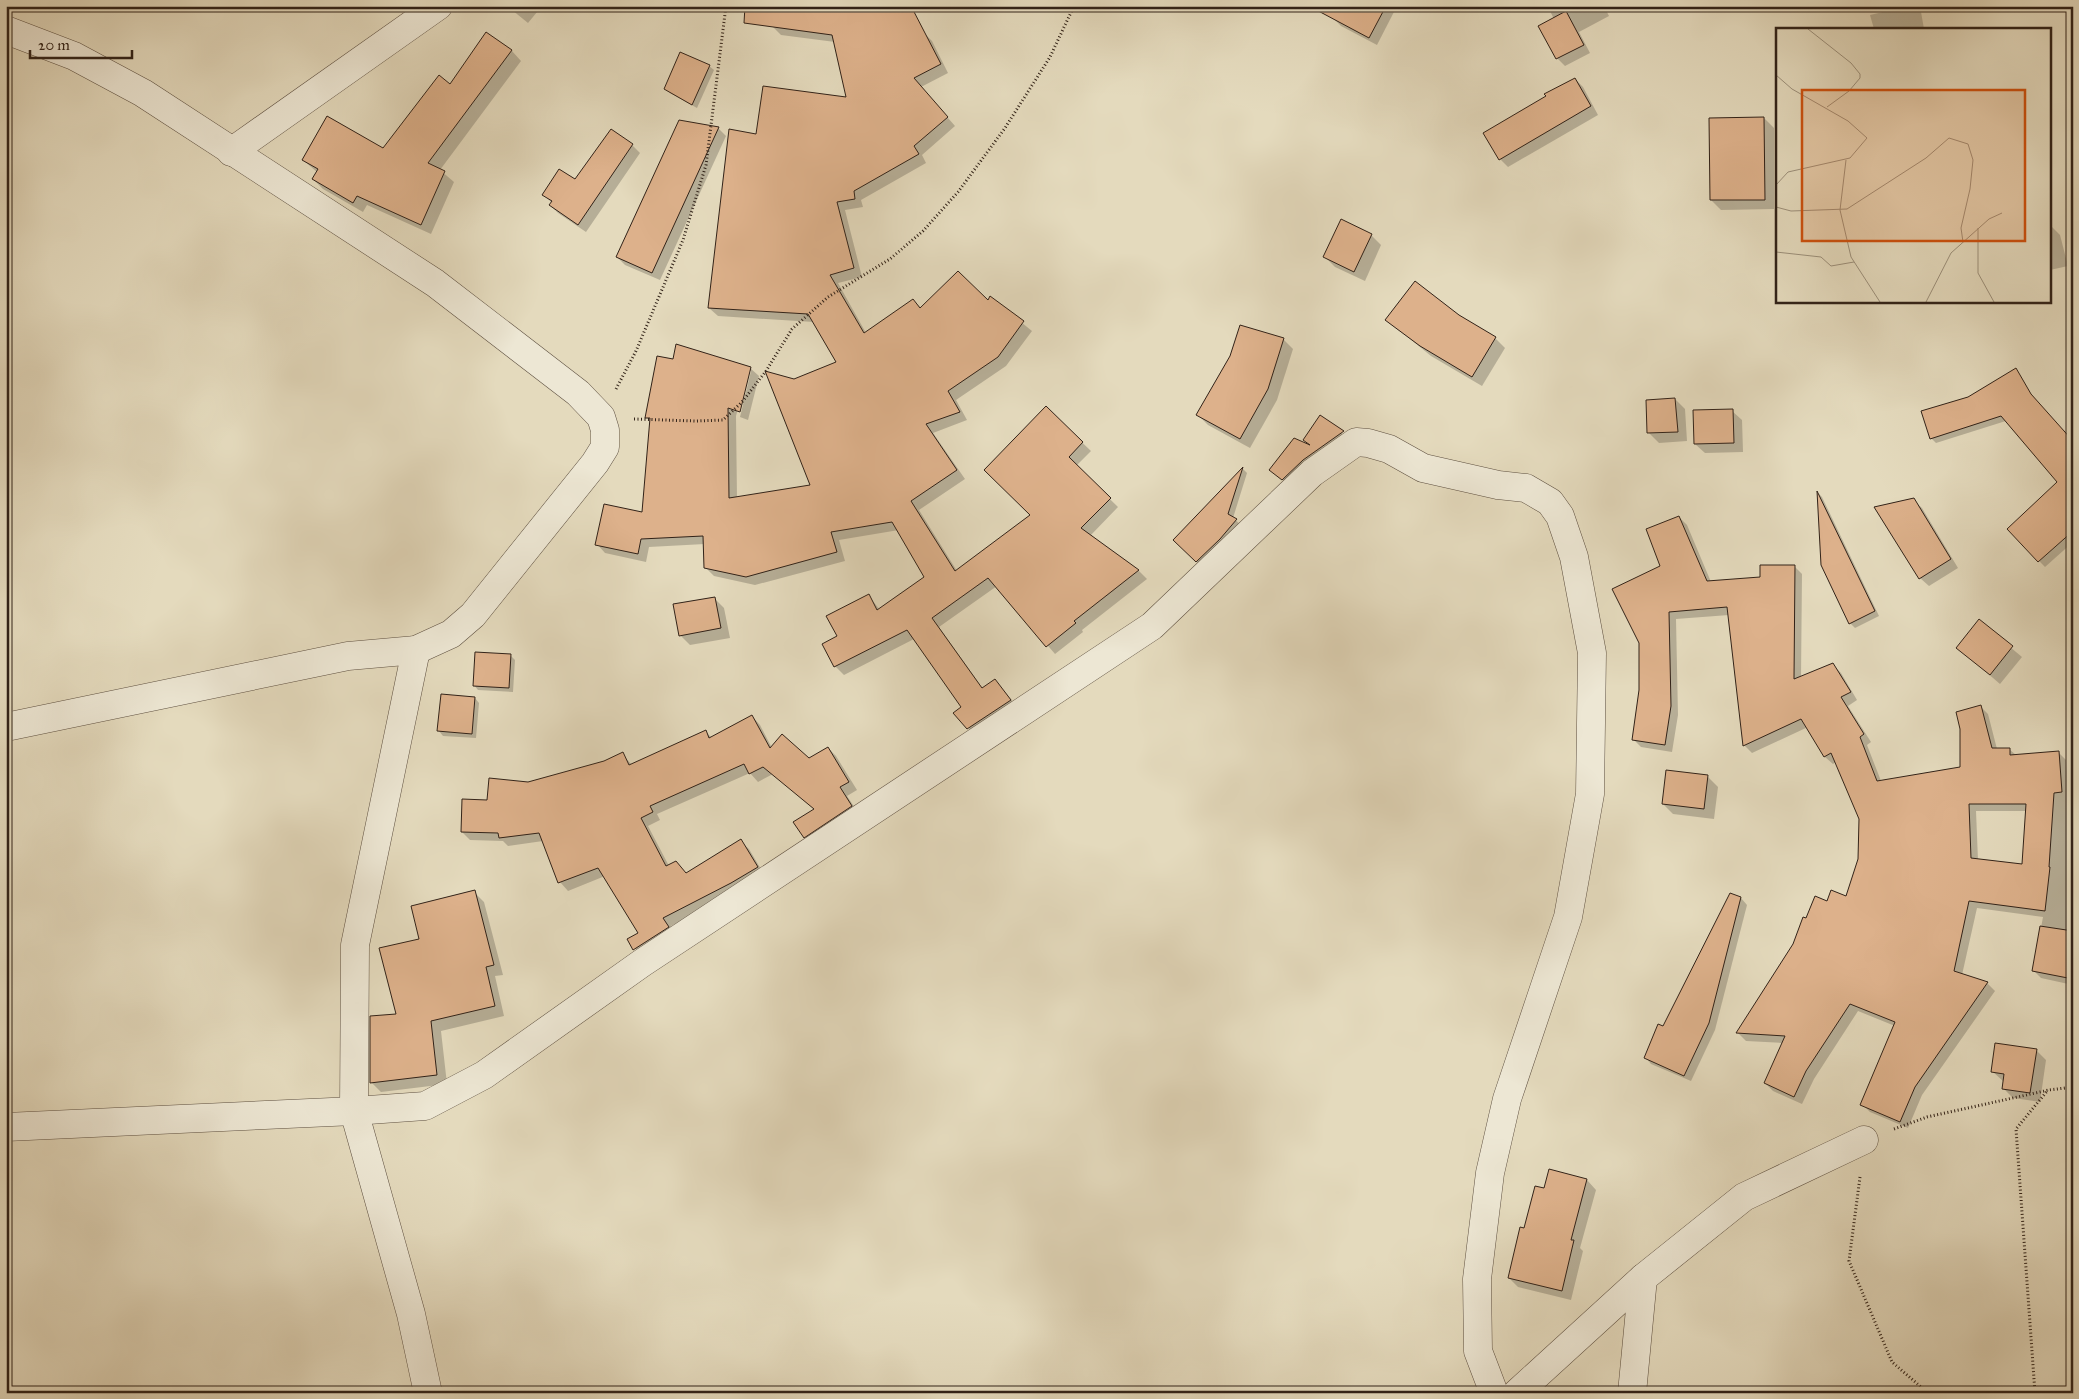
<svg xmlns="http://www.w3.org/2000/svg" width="2079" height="1399" font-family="'IM FELL Great Primer',serif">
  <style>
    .shadow { fill: #0003; fill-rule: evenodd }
    .building { fill: #ddb18b; stroke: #312218; fill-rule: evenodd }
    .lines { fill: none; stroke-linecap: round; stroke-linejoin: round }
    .street-casing { stroke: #5e5041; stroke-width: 29 }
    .path { stroke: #312218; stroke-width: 3; stroke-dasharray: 1 2.5; stroke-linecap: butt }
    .street { stroke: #ede7d4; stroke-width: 28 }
    .inset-road { fill: none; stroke: #9c907b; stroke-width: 1 }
    .view { fill: #cd510e; fill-opacity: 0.15; stroke: #cd510e; stroke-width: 2.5 }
    .inset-edge { fill: none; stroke: #312218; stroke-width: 2.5 }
  </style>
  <rect width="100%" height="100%" fill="#e4dabd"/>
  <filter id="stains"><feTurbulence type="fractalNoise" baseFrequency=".004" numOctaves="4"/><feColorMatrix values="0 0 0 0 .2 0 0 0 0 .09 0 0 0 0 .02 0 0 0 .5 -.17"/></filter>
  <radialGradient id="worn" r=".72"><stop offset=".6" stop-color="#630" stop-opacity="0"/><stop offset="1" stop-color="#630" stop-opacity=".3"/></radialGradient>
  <g class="shadow">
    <path d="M507,6H542L528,23Z"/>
    <path d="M1339,6H1397L1377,45L1341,26L1333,18Z"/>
    <path d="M1550,6H1604L1609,16L1579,32L1590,53L1565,66L1557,58L1554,19L1548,7Z"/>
    <path d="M1896,6H1920L1924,29H1874L1870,15L1896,9Z"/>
    <path d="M773,27L924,33L932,41L948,73L921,87L955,126L922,155L926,163L861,200L863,207L845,210L862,277L838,283L866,333L913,300L922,309L988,302L991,298L1032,331L1006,366L956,400L967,420L933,433L965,479L919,510L957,571L1032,515L1046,408L1091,451L1076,466L1118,507L1090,536L1139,571L1147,579L1082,630L1083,632L1055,654L997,586L939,627L983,689L995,680L1019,709L977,737L955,713L962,707L914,639L844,675L835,666L838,637L868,595L880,610L926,577L899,530L839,540L845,561L755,585L714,576L705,567V544L649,547L646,562L605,553L597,544L644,513L651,421L646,417L750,368L759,376L748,420L740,417L751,371H748L736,416L737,498L812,486L794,381L837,363L814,322L718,316L709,308L757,135L848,98L835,42L781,35Z"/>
    <path d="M486,34L512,51L521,61L440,170L454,182L431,234L367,205L363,212L323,189L313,179L317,172L303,160L383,149L450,85Z"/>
    <path d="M709,66L714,70L697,108L670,93L666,88Z"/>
    <path d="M1575,79L1583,87L1598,115L1508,167L1500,159Z"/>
    <path d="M1764,118L1774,128V209L1721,210L1711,200Z"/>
    <path d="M680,121L718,128L726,136L660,280L625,265L617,257Z"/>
    <path d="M632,145L640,153L586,232L558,213L550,205L552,203L544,195L575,181Z"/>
    <path d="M2050,225L2060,235L2068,266L2050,270Z"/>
    <path d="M1371,235L1381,245L1365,281L1335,267L1325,257Z"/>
    <path d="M1458,316L1495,338L1505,348L1482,386L1431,356L1387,320Z"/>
    <path d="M1283,339L1293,349L1277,400L1250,448L1208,425L1198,415Z"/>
    <path d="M1968,398L2028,414L1936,443L1931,438Z"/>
    <path d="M1675,399L1685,409L1687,441L1659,443L1649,433Z"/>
    <path d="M1732,411L1742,420L1743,452L1705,453L1695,444Z"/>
    <path d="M1320,416L1350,440L1291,487L1271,470L1312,447L1304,439Z"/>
    <path d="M1243,469L1247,473L1233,518L1240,524L1201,566L1175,540Z"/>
    <path d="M2073,479V542L2045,567L2008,529Z"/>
    <path d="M1818,493L1822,497L1879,616L1855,628L1850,623L1822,565Z"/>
    <path d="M1913,500L1922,508L1958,568L1929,586L1920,578Z"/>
    <path d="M1679,517L1687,525L1711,582L1761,578L1794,566L1802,574L1801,678L1833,665L1841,673L1857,700L1848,706L1871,742L1867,745L1881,781L1962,768L1981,707L1988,714L1997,749H2009L2016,755L2058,752L2066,760L2068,789H2073V985L2041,978L2033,970L2043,917L1977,908L1962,975L1987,983L1995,991L1922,1095L1908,1128L1870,1112L1862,1104L1895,1026L1858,1011L1814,1079L1802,1104L1773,1091L1765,1083L1783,1043L1746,1041L1738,1033L1795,945L1807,920L1827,903L1846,898L1860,859V818L1836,762L1833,764L1825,757L1808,727L1752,753L1744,745L1729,615L1676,619L1678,715L1672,752L1641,747L1633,739L1662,567ZM1976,811H2026L2023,865L1978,860Z"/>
    <path d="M714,598L724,608L730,638L690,645L680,635Z"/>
    <path d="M1979,621L2022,657L2000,684L1958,648Z"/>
    <path d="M511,656L515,660L513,692L478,690L474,685Z"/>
    <path d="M475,698L479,703L476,738L443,736L439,731Z"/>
    <path d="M752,716L760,725L772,748L809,760L828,748L836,756L857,790L847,796L859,814L813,845L805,837L815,810L773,774L758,782L750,773L657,814L660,820L648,826L669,866L687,874L740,841L749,849L765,876L740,891L671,926L676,935L643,957L628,940L640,933L605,876L568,891L560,882L543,841L508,846L503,841L470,840L462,832L488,802L528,783L605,763L622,754L632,765L706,732L712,738Z"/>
    <path d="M1708,777L1718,787L1714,819L1673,814L1663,804Z"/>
    <path d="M474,892L484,902L503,975L495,976L504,1016L441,1031L447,1084L381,1092L371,1082L397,1015L420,940Z"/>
    <path d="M1741,898L1747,905L1715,1030L1691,1081L1651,1064L1645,1057Z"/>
    <path d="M2036,1050L2046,1060L2040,1102L2013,1098L2003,1088L2004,1082L1992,1071Z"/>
    <path d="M1587,1180L1596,1190L1580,1248L1583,1251L1571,1300L1518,1287L1509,1278L1525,1230L1545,1190Z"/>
  </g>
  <g class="building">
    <path d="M745,6H911L941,64L914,78L948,117L914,146L919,154L854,191L855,199L837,202L854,268L830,275L864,333L913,299L920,308L958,271L988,300L990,296L1024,321L998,357L948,391L960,412L926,424L957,470L911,501L955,571L1030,515L984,470L1046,406L1083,442L1069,457L1111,498L1081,528L1139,570L1074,621L1076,623L1046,647L988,578L932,618L982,688L995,679L1011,700L967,729L953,713L961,707L907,630L834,667L822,644L837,636L826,616L869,594L877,610L924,577L892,522L831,532L837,552L746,577L704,568L703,536L641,539L638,554L595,545L604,504L642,512L650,418H645L657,356L673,359L676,344L751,367L740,412L728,408L729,498L810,485L765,371L794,379L836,362L808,314L708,308L729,129L756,134L763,86L846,97L832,35L744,23Z"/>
    <path d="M1309,6H1386L1369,38Z"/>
    <path d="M1566,11L1584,45L1556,59L1538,26Z"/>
    <path d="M486,32L512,50L428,163L445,171L421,225L357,196L353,203L312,179L318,169L302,160L327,116L383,148L439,75L450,84Z"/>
    <path d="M680,52L710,65L692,105L664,89Z"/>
    <path d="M1575,78L1591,106L1499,160L1483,133L1546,96L1544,94Z"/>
    <path d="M1764,117L1765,200H1710L1709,118Z"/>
    <path d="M679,120L719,127L652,273L616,257Z"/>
    <path d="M611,129L633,144L578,225L549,205L552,201L542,195L559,169L575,179Z"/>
    <path d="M1341,219L1372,234L1354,272L1323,257Z"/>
    <path d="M1415,281L1459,315L1496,337L1472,377L1420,346L1385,320Z"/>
    <path d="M1240,325L1284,338L1268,389L1240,439L1196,415L1230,356Z"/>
    <path d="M2016,368L2031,394L2073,441V531L2038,562L2007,529L2057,482L2001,416L1930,439L1921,411L1968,397Z"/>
    <path d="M1675,398L1678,432L1647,433L1646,400Z"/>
    <path d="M1733,409L1734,443L1694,444L1693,410Z"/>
    <path d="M1320,415L1344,431L1303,460L1282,480L1269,470L1294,438L1310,445L1303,440Z"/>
    <path d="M1243,467L1228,514L1237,519L1220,539L1196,562L1173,540Z"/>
    <path d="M1817,491L1875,611L1849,624L1821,565Z"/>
    <path d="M1914,498L1951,559L1919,579L1874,507Z"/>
    <path d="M1679,516L1707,581L1760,577V565H1795L1794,679L1833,663L1851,692L1841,697L1864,734L1860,737L1877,781L1960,767V729L1956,712L1981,705L1992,748H2010V755L2059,751L2062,792L2054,793L2049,867H2050L2045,911L1969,901L1954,971L1988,982L1915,1087L1900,1122L1860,1105L1895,1022L1850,1004L1806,1071L1794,1097L1764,1083L1785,1036L1736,1033L1793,944L1803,917L1806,918L1815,896L1827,901L1831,890L1846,896L1858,859L1859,819L1831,753L1824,757L1801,719L1743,746L1727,607L1669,612L1671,706L1665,745L1632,740L1639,690V643L1612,589L1660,566L1646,529ZM1969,804H2026L2022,864L1971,858Z"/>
    <path d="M715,597L721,628L679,636L673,604Z"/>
    <path d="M1979,619L2013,646L1990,675L1956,648Z"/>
    <path d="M475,652L511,654L509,688L473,686Z"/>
    <path d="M441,694L475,697L472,734L437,731Z"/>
    <path d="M752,715L770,748L782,734L809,758L828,747L849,782L840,787L852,806L804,838L793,822L814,809L763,767L749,774L744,764L650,806L653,812L641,818L666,866L676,861L686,873L741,839L758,867L731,883L663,918L669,927L633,950L627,939L638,933L598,868L558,883L539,833L499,838L498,833L461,832L462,799L487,800L489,778L528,782L604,761L623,752L629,765L706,730L709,738Z"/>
    <path d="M1666,770L1708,775L1704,809L1662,804Z"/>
    <path d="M475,890L494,965L486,967L495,1006L431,1021L437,1075L370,1083V1016L396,1014L379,948L419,939L411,906Z"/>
    <path d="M1730,893L1741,897L1709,1023L1684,1076L1644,1058L1658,1024L1663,1026Z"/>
    <path d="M2040,926L2073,931V979L2032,971Z"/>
    <path d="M1995,1043L2037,1049L2030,1093L2002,1089L2004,1074L1991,1072Z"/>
    <path d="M1549,1169L1587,1179L1571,1240H1574L1562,1291L1508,1278L1520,1227L1524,1228L1535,1186L1544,1188Z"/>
  </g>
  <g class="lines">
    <defs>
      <g id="street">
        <path d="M6,30L74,56L143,93L435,283L578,393L601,417L605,430V447L595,463L473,615L451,634L416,650L348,656L6,727"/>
        <path d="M231,152L438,6"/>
        <path d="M416,650L355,945L354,1111L411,1314L428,1393"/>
        <path d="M6,1127L354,1111L425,1106L484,1075L642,963L1152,626L1312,473L1356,442L1368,443L1389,449L1423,468L1498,485L1526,488L1550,502L1560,516L1574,557L1592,653L1590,794L1568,917L1507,1099L1490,1173L1477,1279L1478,1351L1494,1393"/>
        <path d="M1517,1393L1643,1278L1744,1197L1864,1140"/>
        <path d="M1632,1393L1643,1278"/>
      </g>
    </defs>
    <use href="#street" class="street-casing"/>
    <g class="path">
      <path d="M616,389L636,351L683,240L706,165L726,6"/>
      <path d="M634,419L695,421L723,420L742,402L766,371L792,329L828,297L890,259L923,231L958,192L1005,128L1050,57L1074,6"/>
      <path d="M1894,1129L1927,1117L2049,1090L2073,1087"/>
      <path d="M1860,1177L1849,1261L1892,1362L1928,1393"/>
      <path d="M2035,1393L2016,1129L2048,1090"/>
    </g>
    <use href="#street" class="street"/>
  </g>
  <g transform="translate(1776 28)">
    <rect width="275" height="275" fill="#e4dabd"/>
    <path class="inset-road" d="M32,1L75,35L84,46V50L73,63L51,79M0,47L16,61L72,93L91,110L74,130L12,144L0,157M70,132L64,182L75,229L104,274M0,179L15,183L71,181L150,130L173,110L192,116L197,132L194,161L185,200L187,214M202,200V245L218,274M0,224L45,229L55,238L78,234M150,274L175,225L213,191L226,185"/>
    <path class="view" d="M26,62H249V213H26Z"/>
    <rect width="275" height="275" class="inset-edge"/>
  </g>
  <rect width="2079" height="1399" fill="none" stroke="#e4dabd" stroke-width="25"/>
  <rect x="8" y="8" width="2064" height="1384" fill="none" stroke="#312218" stroke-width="2.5"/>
  <rect x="12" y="12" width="2054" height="1374" fill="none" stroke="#312218"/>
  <path d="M30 50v8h102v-8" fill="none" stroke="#312218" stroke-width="2.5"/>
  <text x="38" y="50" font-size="15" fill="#312218" stroke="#ede7d4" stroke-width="4" paint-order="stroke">20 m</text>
  <rect width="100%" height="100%" filter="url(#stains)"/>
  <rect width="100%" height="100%" fill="url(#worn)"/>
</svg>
